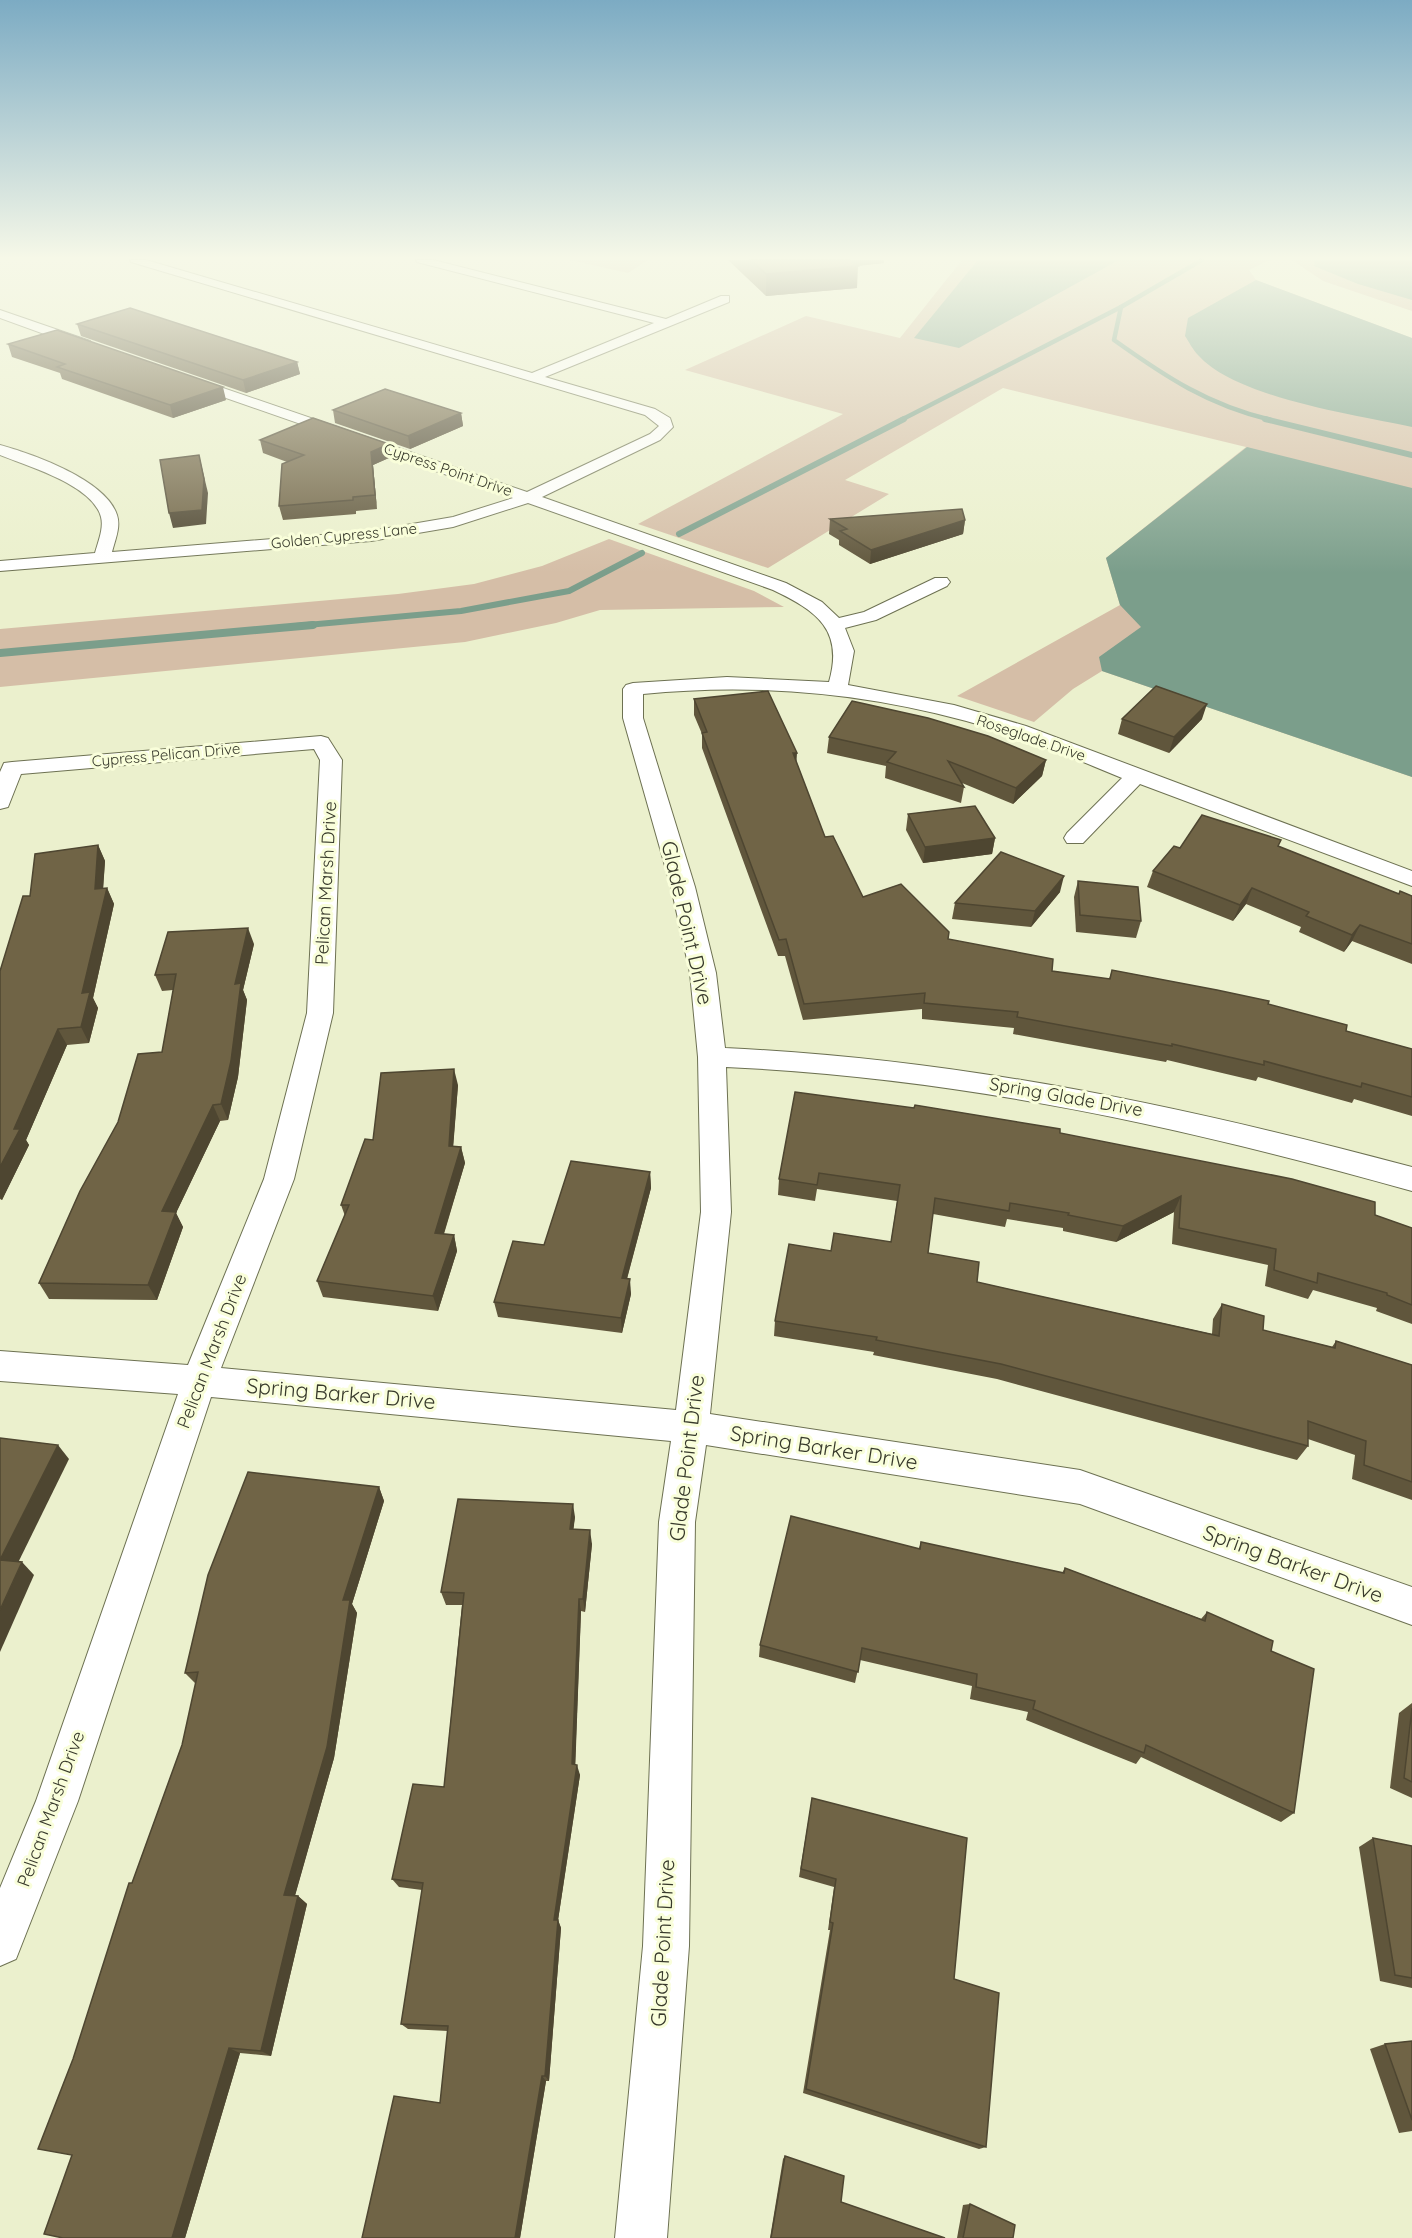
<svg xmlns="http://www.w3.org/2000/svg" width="1412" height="2238" font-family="Quicksand,sans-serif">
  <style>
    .green { fill: #d5bea7 }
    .water { fill: #7b9e8b }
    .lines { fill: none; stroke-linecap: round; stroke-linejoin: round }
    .stream-far2 { stroke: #7b9e8b; stroke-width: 4.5 }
    .stream-far1 { stroke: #7b9e8b; stroke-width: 6 }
    .stream { stroke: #7b9e8b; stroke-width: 8 }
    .street-casing { stroke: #6d7152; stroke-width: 2 }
    .street { fill: #fff; fill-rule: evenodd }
    .wall { fill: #60563c }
    .shaded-wall { fill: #4e4631 }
    .building { fill: #706446; stroke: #4e4631; stroke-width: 1.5 }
    .labels { text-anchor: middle; stroke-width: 6; stroke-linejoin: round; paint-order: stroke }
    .far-street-label { font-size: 15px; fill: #37392b; stroke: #f9feda }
    .street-label { font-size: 18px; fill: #37392b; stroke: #f9feda }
    .near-street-label { font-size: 21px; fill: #37392b; stroke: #f9feda }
  </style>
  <rect width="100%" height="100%" fill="#ebf0cd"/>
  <g class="green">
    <path d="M570,260H648L628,273Z"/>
    <path d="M962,260H1412V311L1323,281L1292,260H1270L1249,270L1256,280L1412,338V777L1102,671L1073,689L1034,722L957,696L1120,605L1106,558L1246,447L1003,388L845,480L889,494L768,568L638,524L843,414L685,370L806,316L900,338Z"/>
    <path d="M609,539L754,591L784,607L600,610L556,623L465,642L0,687V629L398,594L474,584L542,566Z"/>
  </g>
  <g class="water">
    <path d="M978,260H1119L959,348L914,338Z"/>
    <path d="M1315,260H1412V300L1358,284L1314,266Z"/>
    <path d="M1256,280L1412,338V427C1356,415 1236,398 1198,355C1193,350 1189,342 1185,336L1188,318Z"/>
    <path d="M1247,447L1412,488V777L1102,671L1099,657L1141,627L1120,605L1106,558Z"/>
  </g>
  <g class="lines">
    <g class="stream-far2">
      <path d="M1202,260L1121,307L1114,340C1166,377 1208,405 1271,420"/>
      <path d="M901,420L1121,307"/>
    </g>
    <g class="stream-far1">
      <path d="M1265,419L1412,455"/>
      <path d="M679,534L904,419"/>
      <path d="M296,626L461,611L569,591L642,553"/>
    </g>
    <path class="stream" d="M0,653L313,625"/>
    <defs>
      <g id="street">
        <path d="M130,260H146L532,373L654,323L417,262L416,260H433L666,319L721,296H729V302L545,377L655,409L670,418L673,427L660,440L542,497L786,583L822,602L839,618L864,612L935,578H947L950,582L947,586L876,620L845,628L854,651L848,685L954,705L1026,726L1412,871V886L1140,784L1083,843H1067L1064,838L1067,833L1122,778C1080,761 1038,742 994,729C880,694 762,682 643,694V718L695,887L716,973L725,1048C963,1059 1183,1106 1412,1167V1191C1183,1127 964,1078 726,1067L731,1212L710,1414L1080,1470L1412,1587V1625L1080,1504L706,1445L695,1522L689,1946L667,2238H615L643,1946L659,1522L671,1441L211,1397L78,1801L16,1959L0,1966V1888L36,1801L178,1394L0,1381V1351L188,1365L264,1179L307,1013L320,760L314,749L21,774L8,807L0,809V772L4,763L12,762L321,736L328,738L342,760L333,1013L294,1179L221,1368L676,1410L701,1212L698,1057L690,973L671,887L623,718V689L626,685L633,683L727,677L829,682C844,630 817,611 773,590L528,503L453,527L371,541L0,571V561L95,553C98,542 104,528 101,517C93,485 27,466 0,455V445C33,454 106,480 117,515C121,527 115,540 112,552L371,531L453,517L513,498L183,383L181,380L188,376L527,492L650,434L659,426L645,415L131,262Z"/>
        <path d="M0,310L90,341L91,344L90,347H80L0,318Z"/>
      </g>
    </defs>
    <use href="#street" class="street-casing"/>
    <use href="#street" class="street"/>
  </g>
  <g class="wall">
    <path d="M728,260H884V263L857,266V288L766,296Z"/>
    <path d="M77,324L297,362L300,374L246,393L81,336Z"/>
    <path d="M8,344L226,400L173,418L62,379L60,373L12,357Z"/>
    <path d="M333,410L461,413L463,426L410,449L335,423Z"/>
    <path d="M260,440L391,457L373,465L377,509L356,511V514L283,520L279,506L287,462L263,453Z"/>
    <path d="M830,519L965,520L963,534L870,564L839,545V540L829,534Z"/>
    <path d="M694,699L796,762L825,837L863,897L948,939L1052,971L1109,979L1112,970L1268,1004L1346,1031L1412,1049V1116L1354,1099L1352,1103L1258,1077L1256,1081L1167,1060L1166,1062L1013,1034L1014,1028L922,1019V1009L803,1020L785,956H778L702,748V734L694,715Z"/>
    <path d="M1122,719H1202L1169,753L1118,734Z"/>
    <path d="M829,737L1046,760L1042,776L1013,804L962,783L964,787L961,803L885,778L886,766L827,753Z"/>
    <path d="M908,814L995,838L992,854L923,863L906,830Z"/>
    <path d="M1281,840L1278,846L1399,894L1412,896V964L1352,941L1344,952L1299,932L1301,927L1246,904L1233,921L1147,887L1153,871L1180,848Z"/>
    <path d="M98,845L105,861L103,888H107L114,904L93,998L98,1008L89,1043L67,1045L26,1140L29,1145L2,1200L0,1199V971L30,896Z"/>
    <path d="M1078,881L1141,921L1136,938L1076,932L1074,897Z"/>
    <path d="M1060,892L1031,927L952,919L955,903Z"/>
    <path d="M254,944L243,990L247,1000L238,1077L228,1120L220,1121L176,1213L183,1227L157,1300L49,1299L39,1283L162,1052L173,990L162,991L155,975Z"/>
    <path d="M458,1085L453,1146L461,1147L465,1163L444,1234L454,1235L457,1251L438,1311L323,1297L317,1281L345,1216L341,1205L373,1140Z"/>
    <path d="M1060,1133L1375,1215L1412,1228V1324L1376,1311L1377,1308L1313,1290L1308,1299L1265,1286L1268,1265L1172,1244L1174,1212L1116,1242L1063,1231V1228L1007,1219L1005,1227L933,1214L928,1253L977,1282L1212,1334L1213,1319L1222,1304L1263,1330L1332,1347L1336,1341L1412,1365V1500L1352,1479L1355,1455L1308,1439V1446L1297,1460L997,1379L873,1355L874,1352L774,1336L775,1321L831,1251L891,1241L897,1201L817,1189L815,1201L778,1195L779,1179Z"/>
    <path d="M650,1172L651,1188L627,1279L631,1294L622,1333L498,1317L494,1302L544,1245Z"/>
    <path d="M379,1487L384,1501L352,1604L357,1613L334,1758L295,1895L298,1896L307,1904L271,2056L240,2053L185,2238H63L72,2155L73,2059L132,1883L182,1745L196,1684L185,1673Z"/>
    <path d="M575,1517L573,1529L592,1544L585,1612L581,1611L575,1765L580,1775L558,1920L561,1928L549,2081H546L520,2238H362L440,2103L448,2031L408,2029L401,2024L422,1890L399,1887L392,1879L444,1787L462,1605H446L441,1592Z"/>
    <path d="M921,1542L1062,1573L1065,1568L1201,1619L1207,1612L1271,1651L1294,1813L1281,1822L1141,1757L1136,1764L1026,1720L1028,1712L970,1699L972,1686L860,1660L855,1683L759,1657L760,1645L919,1548Z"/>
    <path d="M1412,1703V1798L1390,1788L1399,1713Z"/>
    <path d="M812,1798L954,1979L986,2147L979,2149L803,2093L830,1930H828L834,1887L799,1877Z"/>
    <path d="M1373,1838L1412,1846V1988L1380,1981L1359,1847Z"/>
    <path d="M1412,2041V2131L1399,2133L1370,2049L1385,2044Z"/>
    <path d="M785,2156L841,2202L945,2238H770L783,2159Z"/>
    <path d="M970,2204L1013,2238H957L963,2205Z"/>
  </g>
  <g class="shaded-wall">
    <path d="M833,260H884V263L832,268Z"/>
    <path d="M858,266L857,288L766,296V274Z"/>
    <path d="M297,362L300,374L246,393L243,380Z"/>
    <path d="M223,387L226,400L173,418L170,405Z"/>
    <path d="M461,413L463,426L410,449L408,436Z"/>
    <path d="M389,444L391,457L373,465L377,509L375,495L371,452Z"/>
    <path d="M199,455L208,493L206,524L173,528L169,513Z"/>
    <path d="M965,520L963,534L870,564L871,550Z"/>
    <path d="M1207,704L1202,719L1169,753L1174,737Z"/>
    <path d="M793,753H797L796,769Z"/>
    <path d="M1046,760L1042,776L1013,804L1016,788Z"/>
    <path d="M995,838L992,854L923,863L925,847Z"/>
    <path d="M98,845L105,861L102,905L95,889Z"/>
    <path d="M1064,876L1060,892L1031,927L1035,911Z"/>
    <path d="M107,888L114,904L93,998L98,1008L89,1043L81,1027L82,993Z"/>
    <path d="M1252,888L1246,904L1233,921L1240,905Z"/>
    <path d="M1360,925L1352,941L1344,952L1352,935Z"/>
    <path d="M248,928L254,944L243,990L247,1000L238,1077L228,1120L221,1104L235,984Z"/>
    <path d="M58,1029L67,1045L26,1140L29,1145L2,1200L0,1197V1167L14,1129Z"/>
    <path d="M454,1069L458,1085L452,1162L449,1146Z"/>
    <path d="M213,1105L220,1121L176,1213L183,1227L157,1300L148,1285L162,1211Z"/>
    <path d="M461,1147L465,1163L439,1249L435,1233Z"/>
    <path d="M650,1172L651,1188L623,1293L622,1278Z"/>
    <path d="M1181,1196L1174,1212L1116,1242L1123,1226Z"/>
    <path d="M454,1235L457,1251L438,1311L433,1296Z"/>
    <path d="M630,1279L631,1294L622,1333L621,1318Z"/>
    <path d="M58,1445L69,1459L13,1573L0,1560Z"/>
    <path d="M379,1487L384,1501L352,1604L357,1613L334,1758L293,1903L284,1895L343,1600Z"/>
    <path d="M573,1504L575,1517L572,1542L570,1529Z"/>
    <path d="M590,1530L592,1544L585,1612L583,1599Z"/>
    <path d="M22,1562L34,1575L0,1652V1610Z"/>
    <path d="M579,1599L581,1611L575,1774L572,1764Z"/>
    <path d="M577,1765L580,1775L557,1927L554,1920Z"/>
    <path d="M298,1896L307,1904L271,2056L261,2051Z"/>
    <path d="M558,1920L561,1928L549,2081L545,2076Z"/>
    <path d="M229,2048L240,2053L185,2238H172Z"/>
    <path d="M542,2076L546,2081L520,2238H515Z"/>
  </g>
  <g class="building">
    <path d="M751,260H850L858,266L766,274Z"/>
    <path d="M130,308L297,362L243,380L77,324Z"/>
    <path d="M57,330L223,387L170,405L57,367L65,364L8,344Z"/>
    <path d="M385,389L461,413L408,436L333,410Z"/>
    <path d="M313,418L389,444L371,452L375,495L353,497V500L279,506L282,464L304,455L260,440Z"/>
    <path d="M199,455L204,479L202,510L169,513L160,460Z"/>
    <path d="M962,509L965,520L871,550L840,531L847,529L830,519Z"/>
    <path d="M1156,686L1207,704L1174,737L1122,719Z"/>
    <path d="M768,691L797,753H793L825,837L833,836L863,897L901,884L949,932L948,939L1053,959L1052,971L1110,979L1112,970L1217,990L1269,1001L1268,1004L1347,1025L1346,1031L1412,1049V1097L1362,1083L1361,1087L1264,1061V1065L1172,1044V1046L1017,1017L1018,1012L924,1003L925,993L804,1004L786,939L779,940L702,733L707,732L694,699Z"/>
    <path d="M852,701L928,718L988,736L1046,760L1016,788L948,761L964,787L887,762L896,752L829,737Z"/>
    <path d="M975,806L995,838L925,847L908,814Z"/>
    <path d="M1202,815L1281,840L1278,846L1399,894L1400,891L1412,896V944L1360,925L1352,935L1306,916L1309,912L1252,888L1240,905L1153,871L1174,846L1180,848Z"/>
    <path d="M98,845L95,889L107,888L82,993L90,992L81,1027L58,1029L14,1129H20L0,1167V971L23,896H30L35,854Z"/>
    <path d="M1001,852L1064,876L1035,911L955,903Z"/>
    <path d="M1078,881L1138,887L1141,921L1080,915Z"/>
    <path d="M248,928L235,984L241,983L231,1061L221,1104L213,1105L162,1211L176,1212L148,1285L39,1283L80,1191L118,1122L138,1054L162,1052L176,974L155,975L168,932Z"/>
    <path d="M454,1069L449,1146L461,1147L435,1233L454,1235L433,1296L317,1281L349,1205H341L365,1139L373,1140L381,1073Z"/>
    <path d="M795,1092L914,1108L915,1105L1060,1129V1133L1292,1179L1375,1202V1215L1412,1228V1305L1387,1295V1293L1318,1273L1317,1283L1274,1270L1276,1249L1179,1228L1181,1196L1123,1226L1068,1215L1069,1213L1010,1203L1009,1211L935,1198L928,1253L979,1262L977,1282L1219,1336L1222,1304L1264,1316L1263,1330L1335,1348L1336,1341L1412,1365V1482L1364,1465L1366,1441L1308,1421V1446L1001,1364L876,1340L877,1337L775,1321L789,1244L831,1251L834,1233L891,1242L900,1185L819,1173L817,1185L779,1179Z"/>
    <path d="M571,1161L650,1172L622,1278L630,1279L621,1318L494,1302L513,1241L544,1245Z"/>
    <path d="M0,1438L58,1445L0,1560L22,1562L0,1610Z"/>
    <path d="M248,1472L379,1487L343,1600H350L327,1747L284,1895L298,1896L261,2051L229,2048L172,2238H63L44,2234L72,2155L38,2149L73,2059L129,1883H132L182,1745L198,1672L185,1673L208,1575Z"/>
    <path d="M458,1499L573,1504L570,1529L590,1530L583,1599H579L572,1764L577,1765L554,1920H558L545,2076H542L515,2238H362L394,2096L440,2103L448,2026L401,2024L423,1883L392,1879L413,1784L444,1787L464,1593L441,1592Z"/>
    <path d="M791,1516L920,1549L921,1542L1064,1573L1065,1568L1205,1621L1207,1612L1273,1641L1271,1651L1314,1669L1294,1813L1146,1745L1144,1753L1033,1709L1035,1701L976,1687L977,1674L862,1648L858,1672L760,1645Z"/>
    <path d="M1412,1708V1782L1404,1778Z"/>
    <path d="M812,1798L967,1838L954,1979L999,1993L986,2147L806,2089L833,1923L830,1922L836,1879L801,1869Z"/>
    <path d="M1373,1838L1412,1846V1978L1395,1975Z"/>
    <path d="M1412,2041V2120L1385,2044Z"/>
    <path d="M785,2156L844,2176L841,2202L945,2238H771Z"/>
    <path d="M970,2204L1015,2225L1013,2238H963Z"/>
  </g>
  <linearGradient id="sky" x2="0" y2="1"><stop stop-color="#7cabc3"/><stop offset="0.45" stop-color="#f6f8e8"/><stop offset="1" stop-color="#f6f8e8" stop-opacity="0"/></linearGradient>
  <rect width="1412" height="573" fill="url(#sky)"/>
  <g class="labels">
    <g class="far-street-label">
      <text transform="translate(448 470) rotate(19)" y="5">Cypress Point Drive</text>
      <text transform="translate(344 536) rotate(-6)" y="5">Golden Cypress Lane</text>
      <text transform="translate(1031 738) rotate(19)" y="5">Roseglade Drive</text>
      <text transform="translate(166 755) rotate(-5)" y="5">Cypress Pelican Drive</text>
    </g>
    <g class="street-label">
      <text transform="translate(326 883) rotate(-87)" y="6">Pelican Marsh Drive</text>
      <text transform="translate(1066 1097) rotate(10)" y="6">Spring Glade Drive</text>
      <text transform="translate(212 1351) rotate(-69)" y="6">Pelican Marsh Drive</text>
      <text transform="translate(51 1809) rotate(-70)" y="6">Pelican Marsh Drive</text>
    </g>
    <g class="near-street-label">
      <text transform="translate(687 923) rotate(77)" y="7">Glade Point Drive</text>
      <text transform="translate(341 1394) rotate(5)" y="7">Spring Barker Drive</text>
      <text transform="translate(824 1448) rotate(9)" y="7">Spring Barker Drive</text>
      <text transform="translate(687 1458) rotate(-83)" y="7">Glade Point Drive</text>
      <text transform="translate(1293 1564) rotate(20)" y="7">Spring Barker Drive</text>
      <text transform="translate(663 1943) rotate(-87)" y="7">Glade Point Drive</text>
    </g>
  </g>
</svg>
